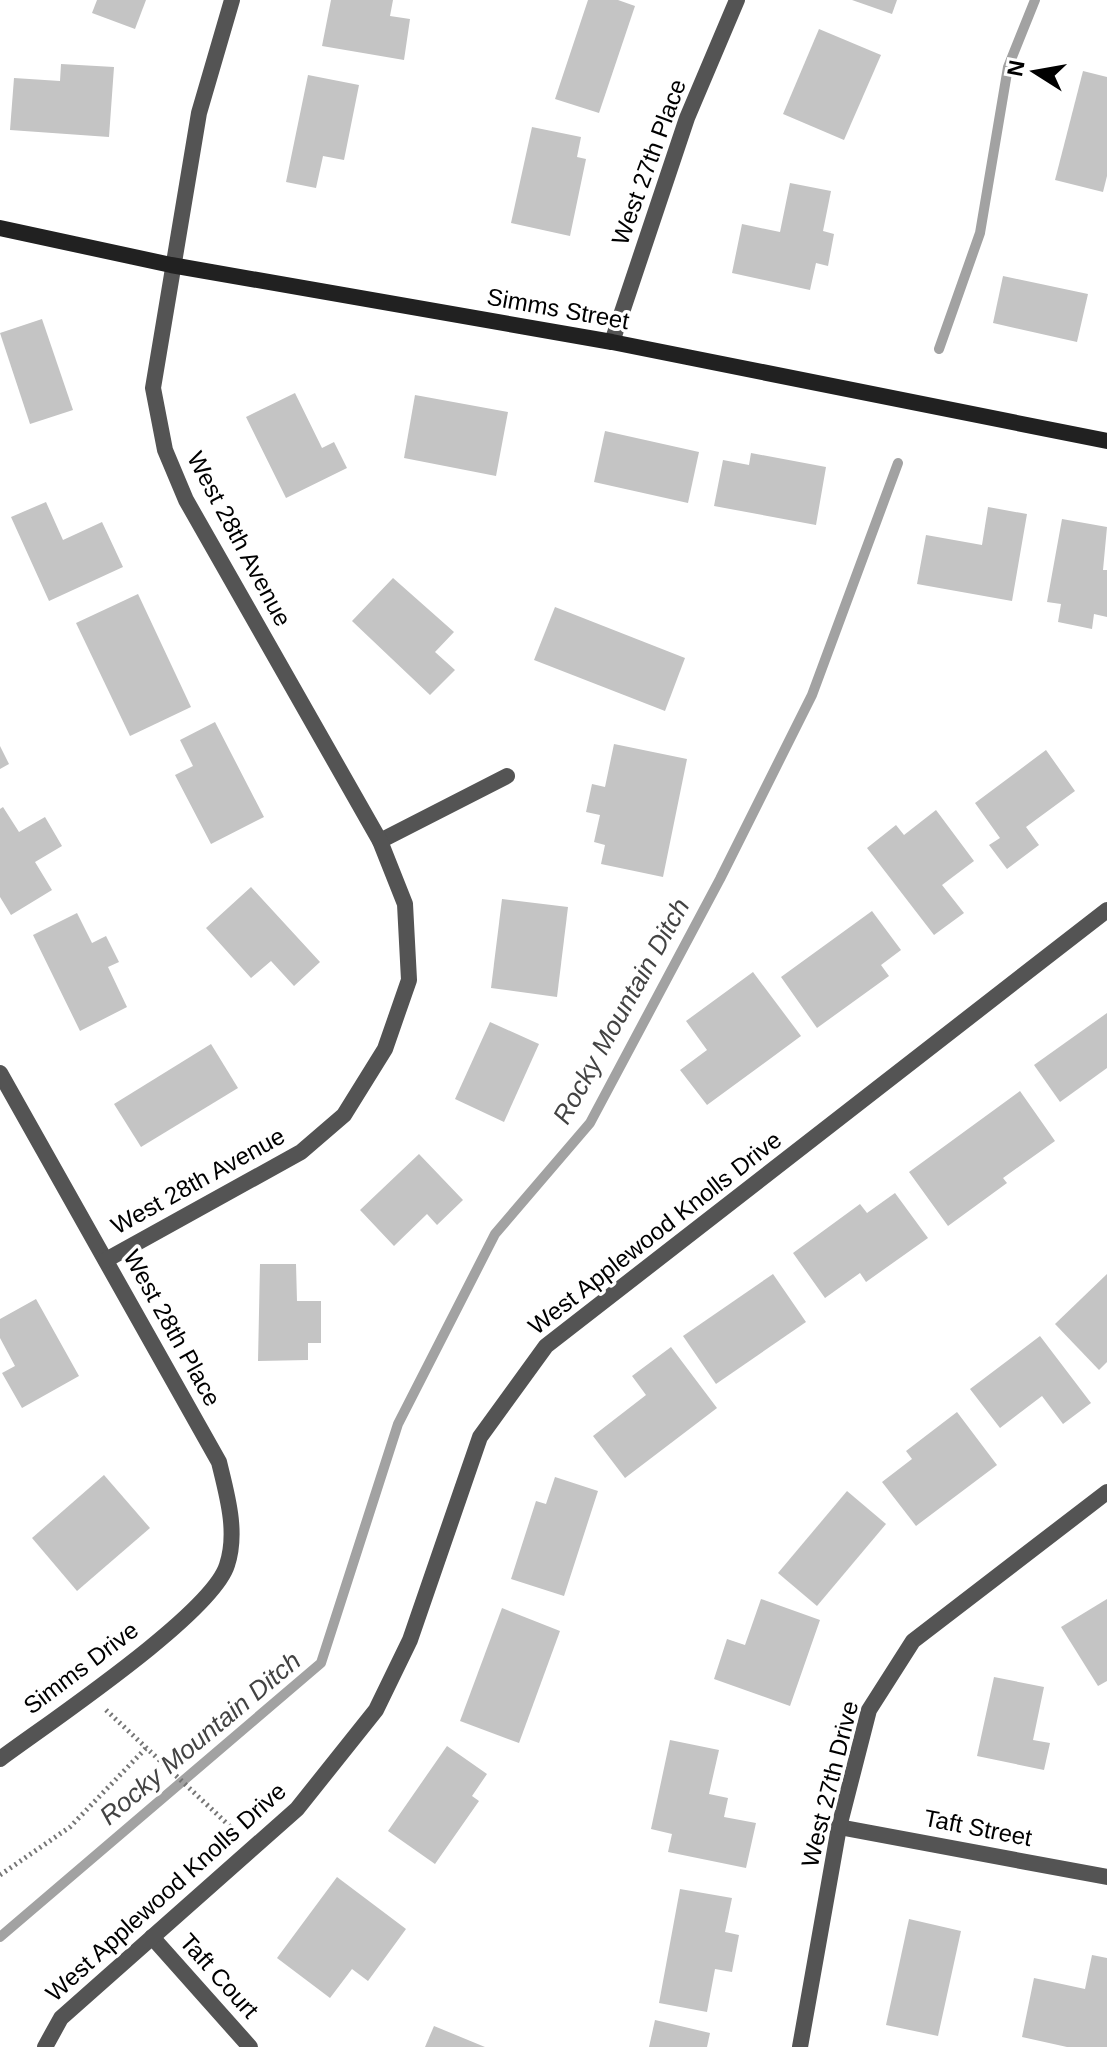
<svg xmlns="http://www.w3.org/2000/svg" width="1107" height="2047" font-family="Helvetica,sans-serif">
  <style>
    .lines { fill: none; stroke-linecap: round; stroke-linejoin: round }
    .stream { stroke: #a2a2a2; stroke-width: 10 }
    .building { fill: #c4c4c4 }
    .path { stroke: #767676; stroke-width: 5; stroke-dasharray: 2 4; stroke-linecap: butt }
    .street { stroke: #545454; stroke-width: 16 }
    .secondary { stroke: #212121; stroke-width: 16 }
    .labels { text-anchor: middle; stroke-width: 7; stroke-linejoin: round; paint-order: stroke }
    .street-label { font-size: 24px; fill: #000; stroke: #fff }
    .water-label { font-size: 26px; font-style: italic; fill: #434343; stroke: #fff }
  </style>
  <rect width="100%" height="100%" fill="#fff"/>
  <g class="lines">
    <g class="stream">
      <path d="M939,349L980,233L1008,67L1035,0"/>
      <path d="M0,1937L321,1663L398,1424L495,1234L590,1123L720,879L812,695L898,463"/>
    </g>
  </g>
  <g class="building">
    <path d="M97,0H146L135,29L92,13Z"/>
    <path d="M331,0H393L390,16L410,19L404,60L322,46Z"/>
    <path d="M588,0H618L635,6L599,113L555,99Z"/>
    <path d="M852,0H897L892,14Z"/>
    <path d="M819,29L881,55L844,140L783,114Z"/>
    <path d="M61,64L114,67L109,137L10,130L14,78L60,81Z"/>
    <path d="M1083,71L1107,77V176L1103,192L1055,180Z"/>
    <path d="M308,75L359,85L344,160L323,156L316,188L286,182Z"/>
    <path d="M532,127L581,137L577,157L586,159L570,236L511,223Z"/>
    <path d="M790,183L831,191L823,231L834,234L828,266L816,263L810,290L732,273L742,224L780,232Z"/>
    <path d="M1003,276L1088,294L1077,342L993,323Z"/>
    <path d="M42,319L73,410L30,424L0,333Z"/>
    <path d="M295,393L322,448L334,442L347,468L286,498L246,417Z"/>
    <path d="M415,395L508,412L496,476L404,458Z"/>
    <path d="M605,431L699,452L688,503L594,482Z"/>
    <path d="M751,453L826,467L816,525L714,506L723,460L749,465Z"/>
    <path d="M46,502L63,540L102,522L123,567L49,601L11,517Z"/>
    <path d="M988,507L1027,514L1012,601L917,584L926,535L982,545Z"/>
    <path d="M1062,519L1107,527L1103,570H1107V617L1094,614L1092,629L1058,622L1061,604L1047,602Z"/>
    <path d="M393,578L454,632L435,652L455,670L430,695L352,621Z"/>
    <path d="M138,594L191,707L130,736L76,623Z"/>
    <path d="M555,607L685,658L665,711L534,660Z"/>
    <path d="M215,722L264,817L211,844L175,775L193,766L180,740Z"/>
    <path d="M614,744L687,759L663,877L601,864L605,845L594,842L600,815L586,812L592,784L605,787Z"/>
    <path d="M0,746L9,764L0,769Z"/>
    <path d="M1046,750L1075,791L1026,827L1039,845L1007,869L989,845L1000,838L975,803Z"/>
    <path d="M3,807L19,832L45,817L62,846L35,862L52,890L11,915L0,897V809Z"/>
    <path d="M936,810L974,861L942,885L964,913L934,935L867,848L896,825L904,835Z"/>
    <path d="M251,887L320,962L294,986L271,961L251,978L206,928Z"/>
    <path d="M502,899L568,907L557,997L491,988Z"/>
    <path d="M872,911L901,950L881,965L889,976L817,1028L781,977Z"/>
    <path d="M77,913L92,943L106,936L119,962L108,967L127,1007L80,1031L33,935Z"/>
    <path d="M753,972L801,1036L707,1105L680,1070L707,1050L686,1021Z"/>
    <path d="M1107,1013V1068L1060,1102L1034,1065Z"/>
    <path d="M490,1022L539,1044L504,1122L455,1099Z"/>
    <path d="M211,1044L238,1088L141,1147L114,1104Z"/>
    <path d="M1020,1091L1055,1141L1003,1178L1007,1183L948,1226L909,1172Z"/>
    <path d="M419,1154L463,1200L437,1225L427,1214L394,1246L360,1210Z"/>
    <path d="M895,1193L928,1238L866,1282L860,1273L825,1298L793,1253L860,1204L867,1213Z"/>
    <path d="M260,1264H296L297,1301H321V1343H308V1360L258,1361Z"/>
    <path d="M773,1274L806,1322L716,1384L683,1336Z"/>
    <path d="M1107,1274V1362L1099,1370L1055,1324Z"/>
    <path d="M36,1299L79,1376L22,1408L2,1373L15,1366L0,1338V1319Z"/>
    <path d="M1040,1336L1091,1403L1063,1424L1042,1396L1000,1428L970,1389Z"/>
    <path d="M671,1347L717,1408L625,1478L593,1436L646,1395L632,1376Z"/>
    <path d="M957,1412L997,1465L916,1526L882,1482L912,1459L906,1451Z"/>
    <path d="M104,1475L150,1528L77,1591L32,1538Z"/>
    <path d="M555,1477L598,1491L564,1596L511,1579L536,1501L546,1504Z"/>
    <path d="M847,1491L886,1524L817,1606L778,1573Z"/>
    <path d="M761,1599L820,1620L790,1706L714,1679L727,1639L745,1645Z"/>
    <path d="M1107,1599V1681L1098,1686L1061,1627Z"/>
    <path d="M502,1608L560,1631L519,1743L460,1721Z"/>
    <path d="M994,1677L1044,1687L1033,1740L1050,1743L1044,1770L977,1756Z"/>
    <path d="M670,1740L719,1750L709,1794L728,1798L724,1817L756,1823L746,1868L668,1852L672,1834L651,1829Z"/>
    <path d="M447,1746L487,1774L472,1796L479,1801L435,1864L388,1831Z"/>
    <path d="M337,1877L406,1929L368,1981L352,1969L330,1998L277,1958Z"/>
    <path d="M680,1889L732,1898L725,1932L739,1935L732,1972L715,1969L707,2012L659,2003Z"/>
    <path d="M909,1919L961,1931L938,2036L886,2025Z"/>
    <path d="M1092,1955L1107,1958V2047H1067L1022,2037L1034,1978L1085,1989Z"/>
    <path d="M655,2020L710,2033L707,2047H649Z"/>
    <path d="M434,2026L485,2047H425Z"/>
  </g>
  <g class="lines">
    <g class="path">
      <path d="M106,1710L236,1832"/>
      <path d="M0,1875L70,1827L147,1747"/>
    </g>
    <g class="street">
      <path d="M612,342L687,118L737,0"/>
      <path d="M380,841L507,776"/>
      <path d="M0,1073L219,1462C227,1495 238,1532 227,1565C212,1614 47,1724 0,1759"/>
      <path d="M106,1260L301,1152L344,1115L385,1049L409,980L405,904L380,841L186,500L165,450L153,388L199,113L232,0"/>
      <path d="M839,1827L1107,1877"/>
      <path d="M152,1937L250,2047"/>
      <path d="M45,2047L61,2018L297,1809L376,1710L410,1640L480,1437L546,1346L1107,910"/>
      <path d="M800,2047L839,1827L869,1710L913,1641L1107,1492"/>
    </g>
    <path class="secondary" d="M0,228L171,265L612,342L1107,441"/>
  </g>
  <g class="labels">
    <g class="street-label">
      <text transform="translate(649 162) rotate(-70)" y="8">West 27th Place</text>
      <text transform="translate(558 309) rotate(10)" y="8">Simms Street</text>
      <text transform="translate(239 539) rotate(62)" y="8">West 28th Avenue</text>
      <text transform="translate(198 1181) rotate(-29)" y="8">West 28th Avenue</text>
      <text transform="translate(655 1233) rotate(-38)" y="8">West Applewood Knolls Drive</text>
      <text transform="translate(172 1328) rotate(61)" y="8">West 28th Place</text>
      <text transform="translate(81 1668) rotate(-37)" y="8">Simms Drive</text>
      <text transform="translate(830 1784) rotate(-76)" y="8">West 27th Drive</text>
      <text transform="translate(978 1828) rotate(11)" y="8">Taft Street</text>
      <text transform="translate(166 1892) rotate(-42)" y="8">West Applewood Knolls Drive</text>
      <text transform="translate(219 1976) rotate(48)" y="8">Taft Court</text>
    </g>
    <g class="water-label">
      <text transform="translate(621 1011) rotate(-61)" y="9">Rocky Mountain Ditch</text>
      <text transform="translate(200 1738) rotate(-40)" y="9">Rocky Mountain Ditch</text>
    </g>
  </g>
  <g transform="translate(1035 72) rotate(281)" stroke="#ffffff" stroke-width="6" paint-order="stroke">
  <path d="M0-6L14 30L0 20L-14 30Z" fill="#000000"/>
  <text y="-12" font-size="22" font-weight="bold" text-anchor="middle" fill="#000000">N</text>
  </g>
</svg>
